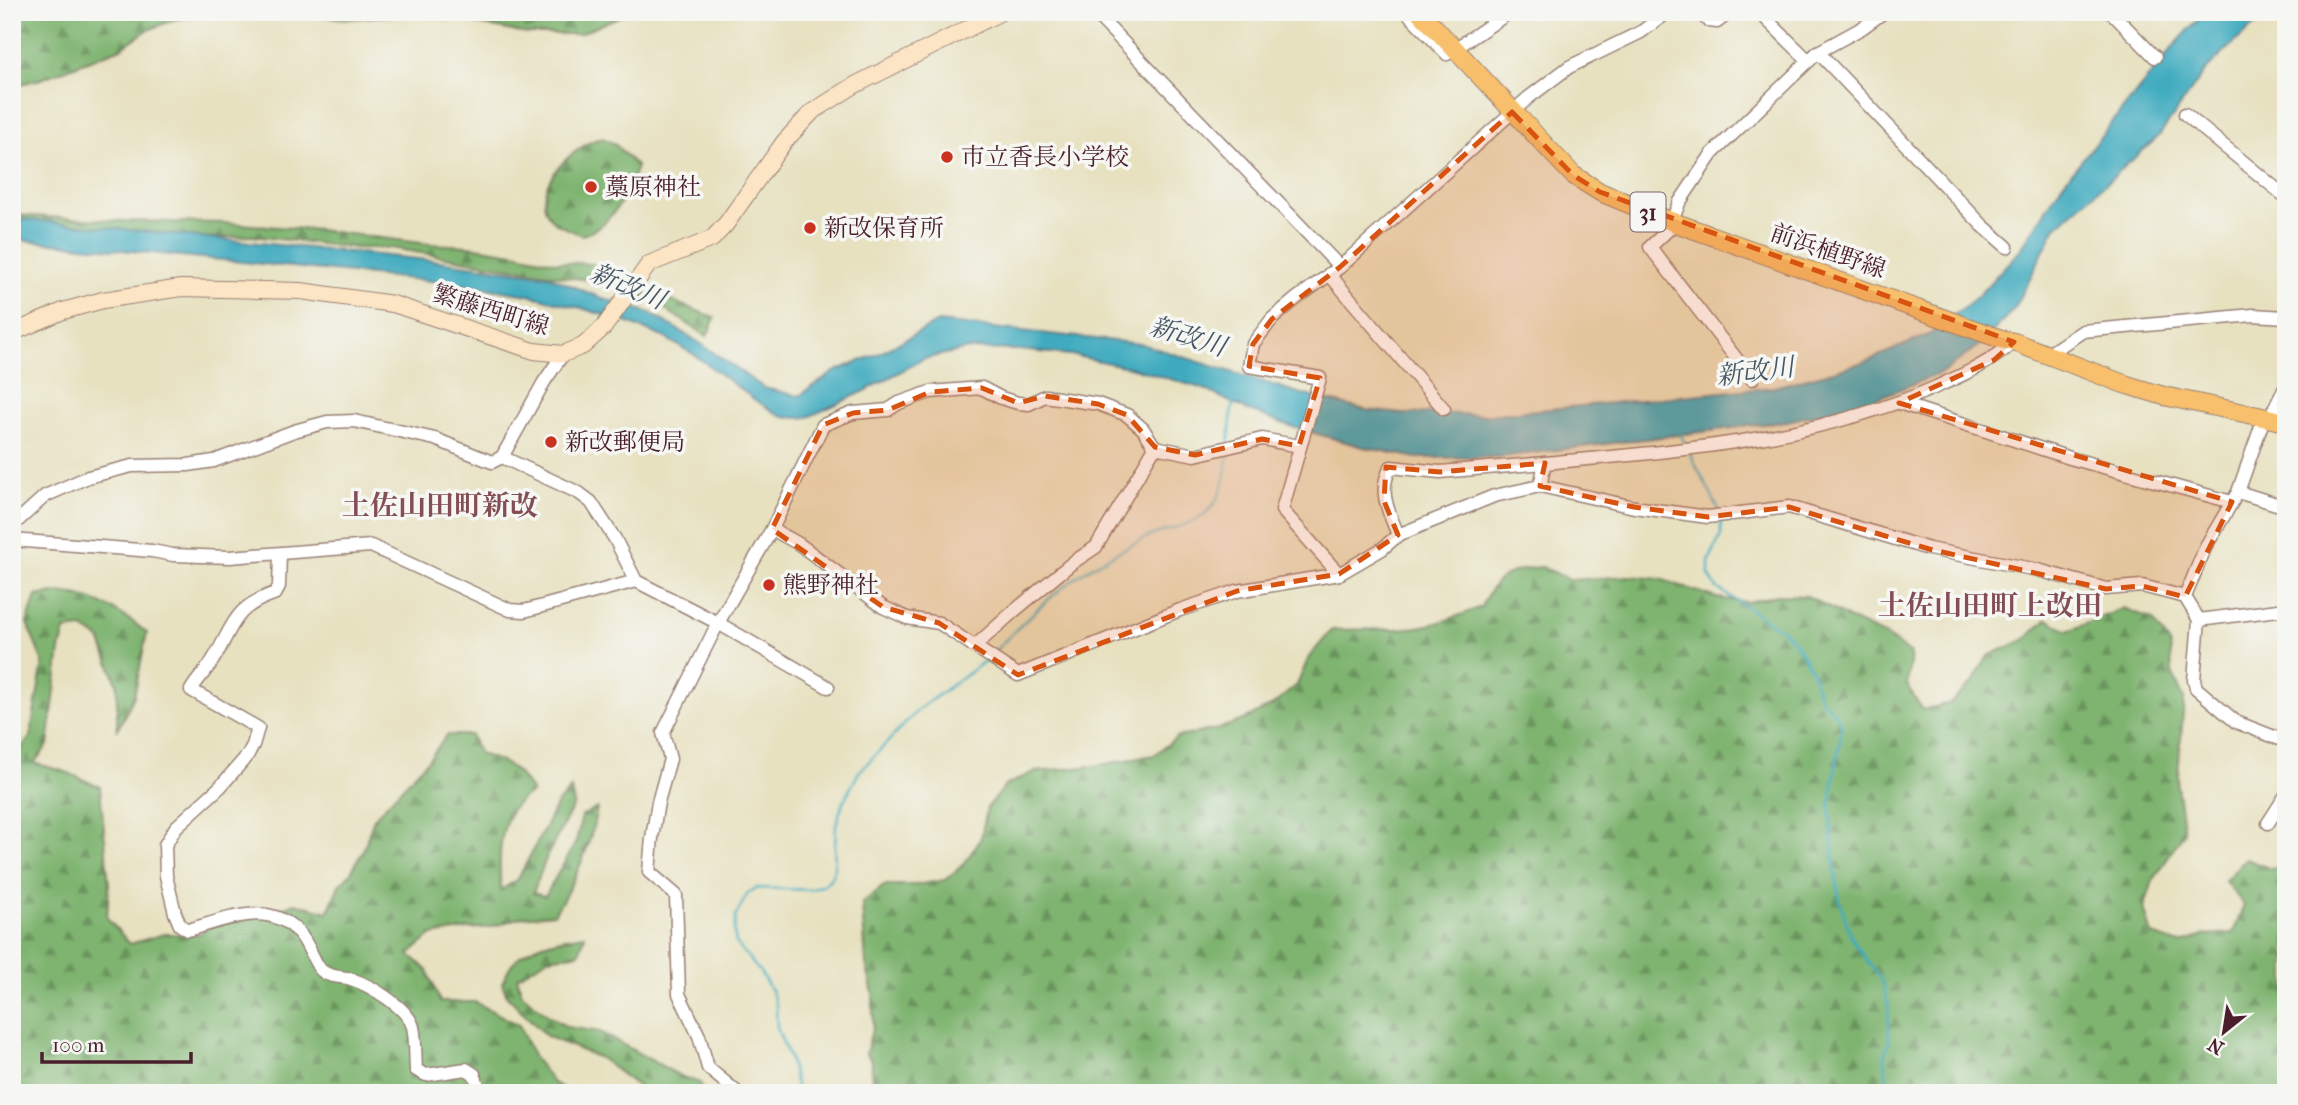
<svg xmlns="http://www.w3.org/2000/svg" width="2298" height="1105" font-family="'IM FELL French Canon','Noto Serif JP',serif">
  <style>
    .forest { fill: url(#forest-firs); stroke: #646a4e; stroke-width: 2 }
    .water { fill: #3fabbf; stroke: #446575; stroke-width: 2 }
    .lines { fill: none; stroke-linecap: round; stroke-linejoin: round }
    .stream { stroke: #3fabbf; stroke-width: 2.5 }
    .street-casing { stroke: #988076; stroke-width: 15 }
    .secondary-casing { stroke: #988076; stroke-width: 18 }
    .primary-casing { stroke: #988076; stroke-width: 20 }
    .street { stroke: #fff; stroke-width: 12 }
    .secondary { stroke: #fce5c4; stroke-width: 16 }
    .primary { stroke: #f8bf6c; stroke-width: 18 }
    .marked { fill: #d8530f; fill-opacity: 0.2; stroke: #d8530f; stroke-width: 5; stroke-dasharray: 14 9; stroke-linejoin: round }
    .poi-dot { fill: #c8321e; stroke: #f6f6f2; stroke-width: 2.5 }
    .labels { text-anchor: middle; stroke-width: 7; stroke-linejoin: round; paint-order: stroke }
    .shield { fill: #f6f6f2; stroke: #7e6067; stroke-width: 2 }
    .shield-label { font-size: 23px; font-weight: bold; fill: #4a1f2b }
    .poi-label { font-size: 24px; fill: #4a1f2b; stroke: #f6f6f2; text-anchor: start }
    .street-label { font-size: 24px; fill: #4a1f2b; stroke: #f6f6f2 }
    .water-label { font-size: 26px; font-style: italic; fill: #465766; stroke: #f6f6f2 }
    .quarter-label { font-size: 28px; font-weight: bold; fill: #844e55; stroke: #f6f6f2 }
  </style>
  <defs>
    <pattern id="forest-firs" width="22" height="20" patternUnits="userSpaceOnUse" patternTransform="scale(1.75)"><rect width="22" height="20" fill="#7eb470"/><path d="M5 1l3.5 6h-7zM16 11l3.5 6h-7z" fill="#69925c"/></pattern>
  </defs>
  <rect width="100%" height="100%" fill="#f6f6f2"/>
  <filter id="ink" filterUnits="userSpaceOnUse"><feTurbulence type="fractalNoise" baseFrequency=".0143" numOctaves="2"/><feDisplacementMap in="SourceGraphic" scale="14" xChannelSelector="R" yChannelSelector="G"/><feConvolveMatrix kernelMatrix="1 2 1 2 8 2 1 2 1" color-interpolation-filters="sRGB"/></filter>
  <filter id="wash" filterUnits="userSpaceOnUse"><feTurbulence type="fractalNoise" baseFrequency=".00686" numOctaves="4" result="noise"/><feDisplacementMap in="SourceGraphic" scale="28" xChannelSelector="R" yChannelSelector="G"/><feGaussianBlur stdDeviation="1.57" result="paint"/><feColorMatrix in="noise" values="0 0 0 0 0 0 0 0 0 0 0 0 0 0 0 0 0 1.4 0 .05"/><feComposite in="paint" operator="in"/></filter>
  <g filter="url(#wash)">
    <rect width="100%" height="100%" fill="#e7e1c0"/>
    <g class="forest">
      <path d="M12,12H630L579,34H527L464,21L405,15L348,19L320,16L231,18L202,15L173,20L146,31L121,48L41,79L12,86Z"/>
      <path d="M602,138L615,144L637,167C628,193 611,227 582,235C572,231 555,225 549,216C529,187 575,144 602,138Z"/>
      <path d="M12,215L124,221L226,223L318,230L429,244L469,246L514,253L555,262L591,264L620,273L615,283L565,277L391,248H358L252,236L207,238L12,232Z"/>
      <path d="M634,293L657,295L715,318L707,336L660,306Z"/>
      <path d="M1542,567L1571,580L1629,576L1660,579L1717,598L1747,602L1777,595L1807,596L1857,623L1887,636L1911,654L1907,684L1922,710L1951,703L1973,682L1988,656L2026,639L2047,619L2068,631L2124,608L2153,620L2170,644L2172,673L2184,699L2177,786L2184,832L2153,881L2144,908L2152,935L2180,944L2206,935L2233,933L2244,905L2225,881L2245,859L2272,869L2286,865V1093H871L872,1060L866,1054L873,1025V994L866,963L862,903L885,885H916L945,880L964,864L981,838L987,808L1006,785L1034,772L1094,766L1154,755L1177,737L1218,729L1246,719L1273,705L1297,685L1309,657L1332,630C1363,628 1394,632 1424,626C1444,622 1463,614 1481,607C1497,573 1508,571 1542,567Z"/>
      <path d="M54,593C89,593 121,611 147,633L134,696L117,731V684L100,639L83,628L65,630L60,650L48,745L34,763L66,772L100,787L109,885L107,918L130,944L164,934H199L227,913L263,915L295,903L328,912L339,885L350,874L363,851L374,818L428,760L447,735H471L479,754C505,761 518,768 532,792C525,797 515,803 511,811C498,834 499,865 501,890L518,879L558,802L571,789L574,804L547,856L533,893L545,896L576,842L582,816L597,808C591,847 575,881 554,914L521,917L491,927L468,929L432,935L409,954L427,970L440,1002H475L519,1025L533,1056L553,1083L572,1093H12V732L22,747L30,737L43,663L27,623L36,596Z"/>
      <path d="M585,935L579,953L549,958L517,977L522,994L546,1014L567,1027L600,1032L680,1076L700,1083L704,1093H647L600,1058L546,1036L507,996L502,983C505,977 508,968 513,963C528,944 562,938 585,935Z"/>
    </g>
    <path class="water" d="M2205,12H2275L2248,30L2206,70L2158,137L2055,228L2015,308L1981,344L1944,372L1867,402L1788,421L1502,457L1417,458L1363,447L1293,427L1247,410L1204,389L1133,368L1071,355L1018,350L968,349L923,359L865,391L808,417L795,418L779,415L755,400L693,354L663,337L626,322L581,308L528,295L461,284L12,239V218L438,261L549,276L601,298L650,313L700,343L764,388L799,396L836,371L880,353L938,322L1142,344L1305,395L1366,410L1403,414L1431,413L1487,415L1774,387L1823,374L1867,361L1930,334L1977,297L2020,250L2063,183L2174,46Z"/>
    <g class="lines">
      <g class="stream">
        <path d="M1679,432L1686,445"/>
        <path d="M1229,441L1233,399"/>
        <path d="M1690,454L1719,510"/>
        <path d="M1721,520V535L1709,561V575L1717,588L1783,631L1796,644L1813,673L1819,697L1838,717L1842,727L1830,805L1832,843L1839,899L1851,936L1866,960L1882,981L1888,1004L1889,1040L1885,1056L1887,1093"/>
        <path d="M993,653C1028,617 1066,579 1112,555C1124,549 1137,542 1150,536C1170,528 1192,526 1208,511C1224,495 1227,473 1228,452"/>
        <path d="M798,1093L790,1060L777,1028L776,1005L772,992L760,972L736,943L734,931L736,915L748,893L757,888L810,890L824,885L831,878L834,869L836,825L843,802L859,772L919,709L985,661"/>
      </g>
    </g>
  </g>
  <g filter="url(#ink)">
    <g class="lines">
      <defs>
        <g id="street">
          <path d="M1094,12L1340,267"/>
          <path d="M1407,12L1447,54L1510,12"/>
          <path d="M1698,12L1709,21L1717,22L1730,12"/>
          <path d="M1759,12L1809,61"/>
          <path d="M2111,12L2155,57"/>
          <path d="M1818,52L1982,225L2007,247"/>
          <path d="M2185,114L2286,197"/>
          <path d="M1329,274L1444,409"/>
          <path d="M2047,355L2083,331L2253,315L2286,317"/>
          <path d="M1752,379L1650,247L1669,229L1679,203L1712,154L1818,52L1862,28L1884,12"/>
          <path d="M1899,403L2070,458L2232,502"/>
          <path d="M2269,419L2286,386"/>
          <path d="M502,457L579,493L591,502L615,539L636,581L718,623L828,687"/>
          <path d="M1540,486L1545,463C1676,451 1814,441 1936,387C1967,373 1988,364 2014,342"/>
          <path d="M2238,492L2286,507"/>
          <path d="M12,526L45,496L88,477L132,466L188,465L214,461L294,431L327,422L354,421L435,439L492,462L502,457L544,382L563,354"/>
          <path d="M772,529L799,544L883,607L907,618L939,623L1018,675L1180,610L1237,591L1339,574L1382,549L1398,535L1494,496L1540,486L1634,507L1708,517L1789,507L1929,549L2038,570L2106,589L2142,586L2185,597L2199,620L2286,609"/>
          <path d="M1398,535C1389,512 1377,491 1391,467L1440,472L1545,463"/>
          <path d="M12,540L152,551L173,555L230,557L371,546L510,610L524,611L636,581"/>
          <path d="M280,554L279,586L276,593C230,608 234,628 211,663C205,672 197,680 191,690L258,728L253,745L247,756L220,787L176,827L165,845L166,876L175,913L180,925L188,930C225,920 269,899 299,933C309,944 314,963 321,970C329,978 342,976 351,979C370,985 408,1008 413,1027C416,1040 415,1057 416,1070L426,1075L466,1069L474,1074L481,1093"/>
          <path d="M1339,574L1282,510L1320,378L1249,366L1253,344L1272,319L1297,298L1340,267L1528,98L1569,67L1641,32L1668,12"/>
          <path d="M2185,597L2206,546L2238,492L2264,418"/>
          <path d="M2199,620L2194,680L2196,688L2236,722L2282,740L2286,743"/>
          <path d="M974,647L1013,612L1072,563L1096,547L1155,447"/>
          <path d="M2268,823L2286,795"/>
          <path d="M738,1093L708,1068L699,1036L679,994L676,895L649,872L652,838L658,802L670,759L663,733L718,623L772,529L823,425L853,413L888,410L899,403L930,392L982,388L1001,398L1018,403L1029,404L1045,396L1098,404L1127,415L1143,429L1155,447L1195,455L1262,439L1299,446"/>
        </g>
        <path id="secondary" d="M12,333L63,311L103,300L181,288L301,291L393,304L534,351L563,354L583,346L604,327L649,264L712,239L726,224L784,142L812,112L855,85L1001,12"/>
        <path id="primary" d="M1420,12L1573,175L1600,192L1673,222L2004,340L2014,342L2124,384L2164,396L2286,422"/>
      </defs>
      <use href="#street" class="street-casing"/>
      <use href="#secondary" class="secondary-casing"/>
      <use href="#primary" class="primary-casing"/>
      <use href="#street" class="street"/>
      <use href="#secondary" class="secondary"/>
      <use href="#primary" class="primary"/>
    </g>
  </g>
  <path class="marked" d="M1512,112L1573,175L1600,192L2014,342L1994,360L1899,403L2232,502L2185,597L2142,586L2106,589L1929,549L1789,507L1708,517L1634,507L1540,486L1545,463L1440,472L1386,467L1384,501L1398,535L1339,574L1237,591L1018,675L939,623L883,607L772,529L823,425L853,413L888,410L930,392L982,388L1018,403L1045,396L1098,404L1127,415L1155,447L1195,455L1262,439L1299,446L1320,378L1249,366L1253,344L1272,319L1340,267Z"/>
  <g class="poi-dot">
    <circle cx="947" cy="157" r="7"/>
    <circle cx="591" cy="187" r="7"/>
    <circle cx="810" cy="228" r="7"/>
    <circle cx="551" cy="442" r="7"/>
    <circle cx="769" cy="585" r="7"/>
  </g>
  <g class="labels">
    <rect class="shield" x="1630.5" y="192.5" width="35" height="39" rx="5"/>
    <g class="shield-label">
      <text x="1648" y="220">31</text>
    </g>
    <g class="poi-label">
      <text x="961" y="165">市立香長小学校</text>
      <text x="605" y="195">藁原神社</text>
      <text x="824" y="236">新改保育所</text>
      <text x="565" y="450">新改郵便局</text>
      <text x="783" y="593">熊野神社</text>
    </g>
    <g class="street-label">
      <text transform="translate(1828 251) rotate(19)" y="8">前浜植野線</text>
      <text transform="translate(491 310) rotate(17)" y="8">繁藤西町線</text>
    </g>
    <g class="water-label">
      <text transform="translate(628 286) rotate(23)" y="9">新改川</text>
      <text transform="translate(1188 336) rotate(17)" y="9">新改川</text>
      <text transform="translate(1755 371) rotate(-7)" y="9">新改川</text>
    </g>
    <g class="quarter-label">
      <text x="440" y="515">土佐山田町新改</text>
      <text x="1990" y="615">土佐山田町上改田</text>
    </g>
  </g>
  <rect width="2298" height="1105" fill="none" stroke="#f6f6f2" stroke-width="42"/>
  <g transform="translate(2224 1032) rotate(210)" stroke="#f6f6f2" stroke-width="5" paint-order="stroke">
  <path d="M0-5L12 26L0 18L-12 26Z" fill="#4a1f2b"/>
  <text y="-10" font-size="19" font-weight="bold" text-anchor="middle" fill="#4a1f2b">N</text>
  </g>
  <path d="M42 1052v10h149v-10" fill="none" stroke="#4a1f2b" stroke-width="3.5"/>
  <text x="52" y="1052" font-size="21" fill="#4a1f2b" stroke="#f6f6f2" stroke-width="5" paint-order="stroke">100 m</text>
</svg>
